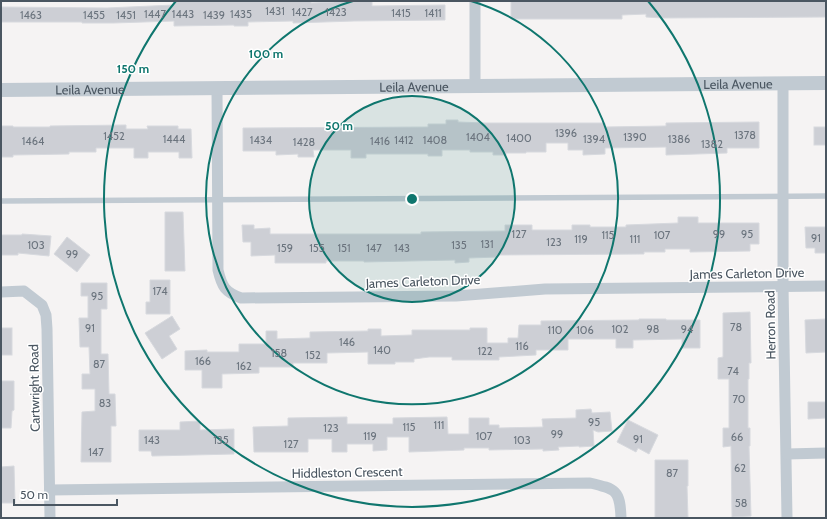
<svg xmlns="http://www.w3.org/2000/svg" width="827" height="519" font-family="Cabin,sans-serif">
  <style>
    .building { fill: #cdcfd5; stroke: #d7d9de }
    .lines { fill: none; stroke-linecap: round; stroke-linejoin: round }
    .service { stroke: #c1cad2; stroke-width: 5.5 }
    .minor { stroke: #c1cad2; stroke-width: 11 }
    .tertiary { stroke: #c1cad2; stroke-width: 14 }
    .ring { fill: none; stroke: #0f766e; stroke-width: 2 }
    .labels { text-anchor: middle; stroke-width: 3; stroke-linejoin: round; paint-order: stroke }
    .number-label { font-size: 11px; fill: #6b747e }
    .street-label { font-size: 13px; fill: #4a5661; stroke: #fff }
    .centre { fill: #0f766e; stroke: #fff; stroke-width: 2 }
    .ring-label { font-size: 12px; text-anchor: middle; font-weight: bold; fill: #0f766e; stroke: #fff; stroke-width: 3; stroke-linejoin: round; paint-order: stroke }
  </style>
  <rect width="100%" height="100%" fill="#f5f3f3"/>
  <g class="building">
    <path d="M174,1H311V3L334,2V1H372V6L445,5V20L354,21L293,23V21L248,22V26H234V25L174,26V21L113,23H82V22H1V7L107,8L174,5Z"/>
    <path d="M511,1H826V17L663,18L646,17V14L622,15V19H511Z"/>
    <path d="M446,120H458V122L485,123H605V127L666,126V123L759,122V148H727V153L666,155V147L605,148V154L583,155V150H568V143H546V152H526V153H506V155H493V152H470V150H442V156H428V154H366V158H351V150H313L314,157H298V154L276,155V151H243V128L428,127V124H446Z"/>
    <path d="M126,125V129H148L147,126H178V129H191L192,158H179V152H148V158H134V148H96V152H69V154L13,155V157H1V126H13V127H50V126Z"/>
    <rect x="814" y="127" width="12" height="18"/>
    <path d="M165,212H183L185,271H165Z"/>
    <path d="M678,217H698V223H759V244H750V251L690,252V249H665V252H644V254L497,255V257L469,258V262L455,263V260L364,262V261H326V263H275V255L251,256V242H243L242,225H254V229L270,228V234H421V232L505,231V225H532V230H572V225H590V227H626V225L678,223Z"/>
    <path d="M805,227H826V253H815V248H806Z"/>
    <path d="M22,234L51,236L49,256L18,253V255H1V235H22Z"/>
    <path d="M67,237L90,255L77,272L54,254Z"/>
    <path d="M150,280H170V314H146V302H150Z"/>
    <path d="M81,283H107V309H101V354H108L109,394H115L116,426H111V462H81L82,412L95,411V389H82V374H90L89,347H80L79,318H88V296H81Z"/>
    <path d="M750,312L751,363H749V379H748V428H750V446H749L751,516L732,517L731,446L723,447V428H729V379H718V358L723,357V313Z"/>
    <path d="M172,316L180,329L169,336L177,349L162,359L145,333Z"/>
    <path d="M639,319H666V320H700V348H682V339L633,340V348H616V339H568V350H536V355L499,357V360H452V357H429L414,359V362H395V364H368V352L327,353V363H293V367H259V373L222,374V388H202V370H185V351L207,350V352H239V344H266V331H277V339L310,338V332L368,331V329H381V336L412,335V330H470V328H487V343H508V338H518L519,325H541V321L639,320Z"/>
    <path d="M826,319V352L806,353L805,320Z"/>
    <rect x="1" y="328" width="11" height="27"/>
    <path d="M1,381H14V410L12,411L11,428H1Z"/>
    <path d="M808,402H826V418L808,419Z"/>
    <path d="M591,409L592,413L610,412L612,431L598,432L593,430L594,446L579,447V446L558,447L559,450L543,451V449L489,450V448H464V450L409,452V437H387V450L373,451V444H347V452H332V439H308V452H254L253,427L288,426V418L347,417V424H393V418L447,417L448,434H469V418H489V425H499V428L543,427L542,419L576,418V410Z"/>
    <path d="M628,420L658,435L649,454L638,448L636,452L617,442Z"/>
    <path d="M200,421V430L234,429V454L152,456L151,451H139V430H180V422Z"/>
    <path d="M655,460H688V486H687L688,518H655Z"/>
    <path d="M14,466L15,503H1V467Z"/>
  </g>
  <g class="lines">
    <path class="service" d="M1,201L826,196"/>
    <g class="minor">
      <path d="M783,84V286L787,518"/>
      <path d="M475,86V1"/>
      <path d="M217,88L218,270C222,287 225,292 241,298L456,296L545,289L826,286"/>
      <path d="M1,292L24,291L42,305L46,315L47,329L50,518"/>
      <path d="M787,454L826,453"/>
      <path d="M50,490L590,483C616,489 620,490 621,518"/>
    </g>
    <path class="tertiary" id="s1" d="M1,90L826,83"/>
  </g>
  <circle cx="412" cy="199" r="103" fill="#0f766e" fill-opacity=".12"/>
  <g class="ring">
    <circle cx="412" cy="199" r="103"/>
    <path d="M471 1A206 206 0 1 1 353 1"/>
    <path d="M648 1A308 308 0 1 1 176 1"/>
  </g>
  <g class="labels">
    <g class="number-label">
      <text x="275" y="15">1431</text>
      <text x="302" y="16">1427</text>
      <text x="336" y="16">1423</text>
      <text x="401" y="17">1415</text>
      <text x="433" y="17">1411</text>
      <text x="155" y="18">1447</text>
      <text x="183" y="18">1443</text>
      <text x="241" y="18">1435</text>
      <text x="31" y="19">1463</text>
      <text x="94" y="19">1455</text>
      <text x="126" y="19">1451</text>
      <text x="214" y="19">1439</text>
      <text x="566" y="137">1396</text>
      <text x="745" y="139">1378</text>
      <text x="114" y="140">1452</text>
      <text x="478" y="141">1404</text>
      <text x="635" y="141">1390</text>
      <text x="519" y="142">1400</text>
      <text x="174" y="143">1444</text>
      <text x="594" y="143">1394</text>
      <text x="679" y="143">1386</text>
      <text x="261" y="144">1434</text>
      <text x="404" y="144">1412</text>
      <text x="435" y="144">1408</text>
      <text x="33" y="145">1464</text>
      <text x="380" y="145">1416</text>
      <text x="304" y="146">1428</text>
      <text x="712" y="148">1382</text>
      <text x="519" y="238">127</text>
      <text x="719" y="238">99</text>
      <text x="747" y="238">95</text>
      <text x="608" y="239">115</text>
      <text x="662" y="239">107</text>
      <text x="816" y="242">91</text>
      <text x="581" y="243">119</text>
      <text x="635" y="243">111</text>
      <text x="554" y="246">123</text>
      <text x="487" y="248">131</text>
      <text x="36" y="249">103</text>
      <text x="459" y="249">135</text>
      <text x="285" y="252">159</text>
      <text x="317" y="252">155</text>
      <text x="344" y="252">151</text>
      <text x="374" y="252">147</text>
      <text x="402" y="252">143</text>
      <text x="72" y="258">99</text>
      <text x="160" y="295">174</text>
      <text x="97" y="300">95</text>
      <text x="736" y="331">78</text>
      <text x="90" y="332">91</text>
      <text x="620" y="333">102</text>
      <text x="653" y="333">98</text>
      <text x="687" y="333">94</text>
      <text x="555" y="334">110</text>
      <text x="585" y="334">106</text>
      <text x="347" y="346">146</text>
      <text x="522" y="350">116</text>
      <text x="382" y="354">140</text>
      <text x="485" y="355">122</text>
      <text x="279" y="357">158</text>
      <text x="313" y="359">152</text>
      <text x="203" y="365">166</text>
      <text x="99" y="368">87</text>
      <text x="244" y="370">162</text>
      <text x="733" y="375">74</text>
      <text x="739" y="403">70</text>
      <text x="105" y="407">83</text>
      <text x="594" y="426">95</text>
      <text x="439" y="429">111</text>
      <text x="409" y="431">115</text>
      <text x="331" y="432">123</text>
      <text x="557" y="438">99</text>
      <text x="370" y="440">119</text>
      <text x="484" y="440">107</text>
      <text x="737" y="441">66</text>
      <text x="638" y="443">91</text>
      <text x="152" y="444">143</text>
      <text x="221" y="444">135</text>
      <text x="522" y="444">103</text>
      <text x="291" y="448">127</text>
      <text x="96" y="456">147</text>
      <text x="740" y="472">62</text>
      <text x="672" y="477">87</text>
      <text x="741" y="507">58</text>
    </g>
    <g class="street-label">
      <text dy="5" stroke="none"><textPath href="#s1" startOffset="737">Leila Avenue</textPath></text>
      <text dy="5" stroke="none"><textPath href="#s1" startOffset="413">Leila Avenue</textPath></text>
      <text dy="5" stroke="none"><textPath href="#s1" startOffset="89">Leila Avenue</textPath></text>
      <text transform="translate(747 273) rotate(-1)" y="5">James Carleton Drive</text>
      <text transform="translate(423 281) rotate(-2)" y="5">James Carleton Drive</text>
      <text transform="translate(770 325) rotate(-91)" y="5">Herron Road</text>
      <text transform="translate(34 388) rotate(-91)" y="5">Cartwright Road</text>
      <text transform="translate(347 472) rotate(-1)" y="5">Hiddleston Crescent</text>
    </g>
  </g>
  <circle cx="412" cy="199" r="6" class="centre"/>
  <g class="ring-label">
    <text x="266" y="58">100 m</text>
    <text x="133" y="73">150 m</text>
    <text x="339" y="130">50 m</text>
  </g>
  <rect width="827" height="519" fill="none" stroke="#4a5661" stroke-width="4"/>
  <path d="M14 499v6h103v-6" fill="none" stroke="#4a5661" stroke-width="2"/>
  <text x="20" y="499" font-size="12" fill="#4a5661" stroke="#ffffff" stroke-width="3" paint-order="stroke">50 m</text>
</svg>
